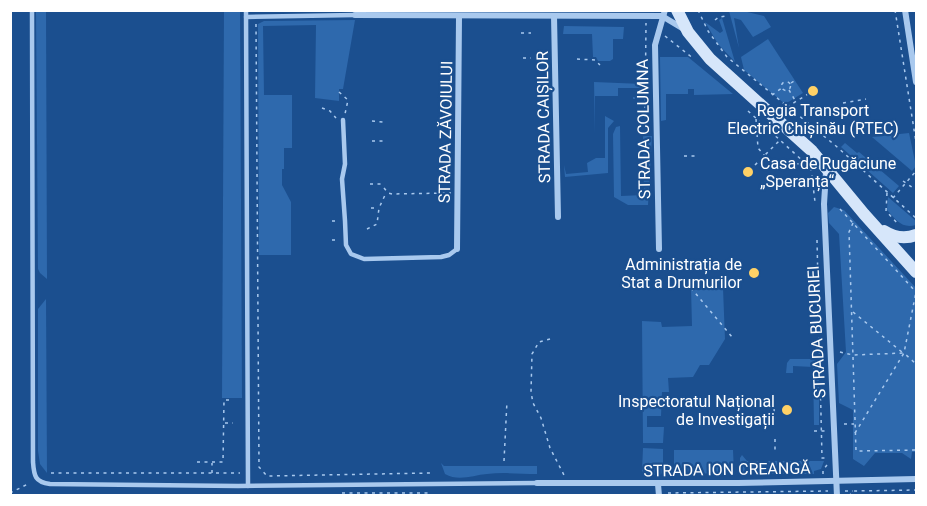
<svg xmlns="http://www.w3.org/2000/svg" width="927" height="506" font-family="Roboto,sans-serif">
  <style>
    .green { fill: #2e69ad }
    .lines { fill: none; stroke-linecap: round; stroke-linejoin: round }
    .path { stroke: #a9c9ee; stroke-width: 1.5; stroke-dasharray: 3 4.5; stroke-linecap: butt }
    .service { stroke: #a9c9ee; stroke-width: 4.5 }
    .minor { stroke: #a9c9ee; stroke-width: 6 }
    .secondary { stroke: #d6e6fa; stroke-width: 12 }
    .poi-dot { fill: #ffd166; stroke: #1b4f8f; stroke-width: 2 }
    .labels { text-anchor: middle; stroke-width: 4.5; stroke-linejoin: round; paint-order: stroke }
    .poi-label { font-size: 16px; fill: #fff; stroke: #1b4f8f; text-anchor: end }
    .street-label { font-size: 16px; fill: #fff; stroke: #1b4f8f }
  </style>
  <rect width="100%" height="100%" fill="#1b4f8f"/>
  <g class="green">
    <path d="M36,11H46L47,279L40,273L38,269Z"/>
    <path d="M240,11L242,398H222L224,11Z"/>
    <path d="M729,11H743L764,16L771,27L753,37L741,20L734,18L739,48Z"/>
    <path d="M722,18L735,62L718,44L705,22L720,33L723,31L719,20Z"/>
    <path d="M355,20L343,89H339V101L315,98L316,25L263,26L264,95H292V148H284V169H282V185L291,202V255H259L258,24L264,21Z"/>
    <path d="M564,26L624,27L623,39H613V59L610,61H598L596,57H593L592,34H563Z"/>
    <path d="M768,39L803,93L785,104L744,70L741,57Z"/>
    <path d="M660,57H688L733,94L694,95V89H688V94H666V120L661,121Z"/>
    <path d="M594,82L643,84V99H633V97H641V88H618V96H595V134Z"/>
    <path d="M605,116L614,121L608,128V173L565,177L564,165L566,174L588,172L587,163L596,158H605Z"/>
    <path d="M620,126L621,196L644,195L643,136H652L648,205H628L614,197L613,134L616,127Z"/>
    <path d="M909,133L916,166L912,171L872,137Z"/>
    <path d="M845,143L857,153L859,152L899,186L893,193L841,147Z"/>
    <path d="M888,197L916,221V225C902,229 896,220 887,210Z"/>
    <path d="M834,207L844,210L916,288V452H912L911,459L902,453H875L864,466L853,459V410L839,403L837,364L846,352L839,234L829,223L828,213Z"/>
    <path d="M691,288H723L725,339L709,365H700L693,377L668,378L669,392H662L661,416H647V427H664L663,443H643L642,321L661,322L662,327L692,326Z"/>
    <path d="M46,299L47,473L40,464L38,451V309Z"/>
    <path d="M790,359H819V425H814L813,367L793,366V373H786L787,363Z"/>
    <path d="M643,448L663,449V472L660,475H645L642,471Z"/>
    <path d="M674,450H733L734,473L677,474L674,471Z"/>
    <path d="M742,455L747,461H824L821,469L814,471V474H740V458Z"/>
    <path d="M441,463L444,466H537V474C521,474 503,472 487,474C473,475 459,482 445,474Z"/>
  </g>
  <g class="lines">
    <g class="path">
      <path d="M698,10L708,31L727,57L836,146L916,218"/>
      <path d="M895,10L916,142"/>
      <path d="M715,20L719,17L726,16"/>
      <path d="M256,24L259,467L267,476L431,473"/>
      <path d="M521,33H531"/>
      <path d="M665,36L694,59"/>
      <path d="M523,58H531"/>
      <path d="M577,59L595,60L600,65"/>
      <circle cx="786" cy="86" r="4.5"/>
      <path d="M791,83L797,79"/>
      <path d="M789,90L796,102"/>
      <path d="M339,92L348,100L345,114"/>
      <path d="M772,95L782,88"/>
      <path d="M843,103L866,99"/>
      <path d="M787,107L808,94"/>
      <path d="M322,108L330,111L336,118"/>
      <path d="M748,111L804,162L806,168"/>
      <path d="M756,119L758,148L771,163L804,164"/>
      <path d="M372,121L383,122"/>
      <path d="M645,123L646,23"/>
      <path d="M858,123L861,119"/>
      <path d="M372,141H383"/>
      <path d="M684,156H698"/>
      <path d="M755,165L779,141"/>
      <path d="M811,168L815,202"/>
      <path d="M903,181L916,190"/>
      <path d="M370,184H384"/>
      <path d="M384,188L388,193L392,194L451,193"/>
      <path d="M887,193L886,211L899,225"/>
      <path d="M893,198L916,171"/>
      <path d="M371,208H378"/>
      <path d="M840,209L916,292"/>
      <path d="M332,221H338"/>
      <path d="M853,223L849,232L856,451L916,450"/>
      <path d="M367,229L377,224L379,208L386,193"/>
      <path d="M332,240H339"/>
      <path d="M817,240L822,458H827"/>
      <path d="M691,288L732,337"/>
      <path d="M853,312L903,353"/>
      <path d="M550,339L539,342L532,354L531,392L533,403L541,418L550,448L564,475"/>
      <path d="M840,352L853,355L904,353L916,364"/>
      <path d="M774,409L775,420"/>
      <path d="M225,423H233"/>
      <path d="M844,424H854"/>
      <path d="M814,431H825"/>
      <path d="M855,433L904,353L916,292"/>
      <path d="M775,439V452"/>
      <path d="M504,461L507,401"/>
      <path d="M197,462H223L224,400H233"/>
      <path d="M51,473H240"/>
      <path d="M212,473V463"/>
      <path d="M823,474V470L827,465"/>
      <path d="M845,491H853"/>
      <path d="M10,493L30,483"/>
      <path d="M342,493H431"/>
      <path d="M668,493L828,491"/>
      <path d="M849,496L853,491L916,490"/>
    </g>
    <g class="service">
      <path d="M32,10L33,462C34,476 35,482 50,484L238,486L537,483"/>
      <path d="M246,10L248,486"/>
      <path d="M246,17L355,15"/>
      <path d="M343,120L345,164L342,179L345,221L346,245L351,254L364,259L441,257L449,255L457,249"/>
    </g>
    <g class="minor">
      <path d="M905,10L916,82"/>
      <path d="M355,15L662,16L682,28"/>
      <path d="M554,16L558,217"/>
      <path d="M826,172L824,204L837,496"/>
      <path d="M457,249L459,17"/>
      <path d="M659,249L655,45L665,10"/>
      <path d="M537,483H738L916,479"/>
      <path d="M658,484L659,496"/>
    </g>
    <g class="secondary">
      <path d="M677,10L688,32L710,59L812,151L864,214L916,272"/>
      <path d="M884,231C895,238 905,239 916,235"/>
    </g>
  </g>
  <g class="poi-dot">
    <circle cx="813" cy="91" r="6"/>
    <circle cx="748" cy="172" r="6"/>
    <circle cx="754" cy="273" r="6"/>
    <circle cx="787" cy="410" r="6"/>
  </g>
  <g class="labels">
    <g class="poi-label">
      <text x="813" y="116" text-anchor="middle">Regia Transport<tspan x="813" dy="18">Electric Chișinău (RTEC)</tspan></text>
      <text x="760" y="169" text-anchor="start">Casa de Rugăciune<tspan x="760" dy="18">„Speranța“</tspan></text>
      <text x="742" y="270">Administrația de<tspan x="742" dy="18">Stat a Drumurilor</tspan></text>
      <text x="775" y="407">Inspectoratul Național<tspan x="775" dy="18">de Investigații</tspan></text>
    </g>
    <g class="street-label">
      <text transform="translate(543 117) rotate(-91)" y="6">STRADA CAIȘILOR</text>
      <text transform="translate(643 129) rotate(-91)" y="6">STRADA COLUMNA</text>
      <text transform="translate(445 132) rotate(-89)" y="6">STRADA ZĂVOIULUI</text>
      <text transform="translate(816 332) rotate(-93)" y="6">STRADA BUCURIEI</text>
      <text transform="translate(727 469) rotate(-1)" y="6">STRADA ION CREANGĂ</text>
    </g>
  </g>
  <rect width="927" height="506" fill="none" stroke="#ffffff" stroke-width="24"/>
</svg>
